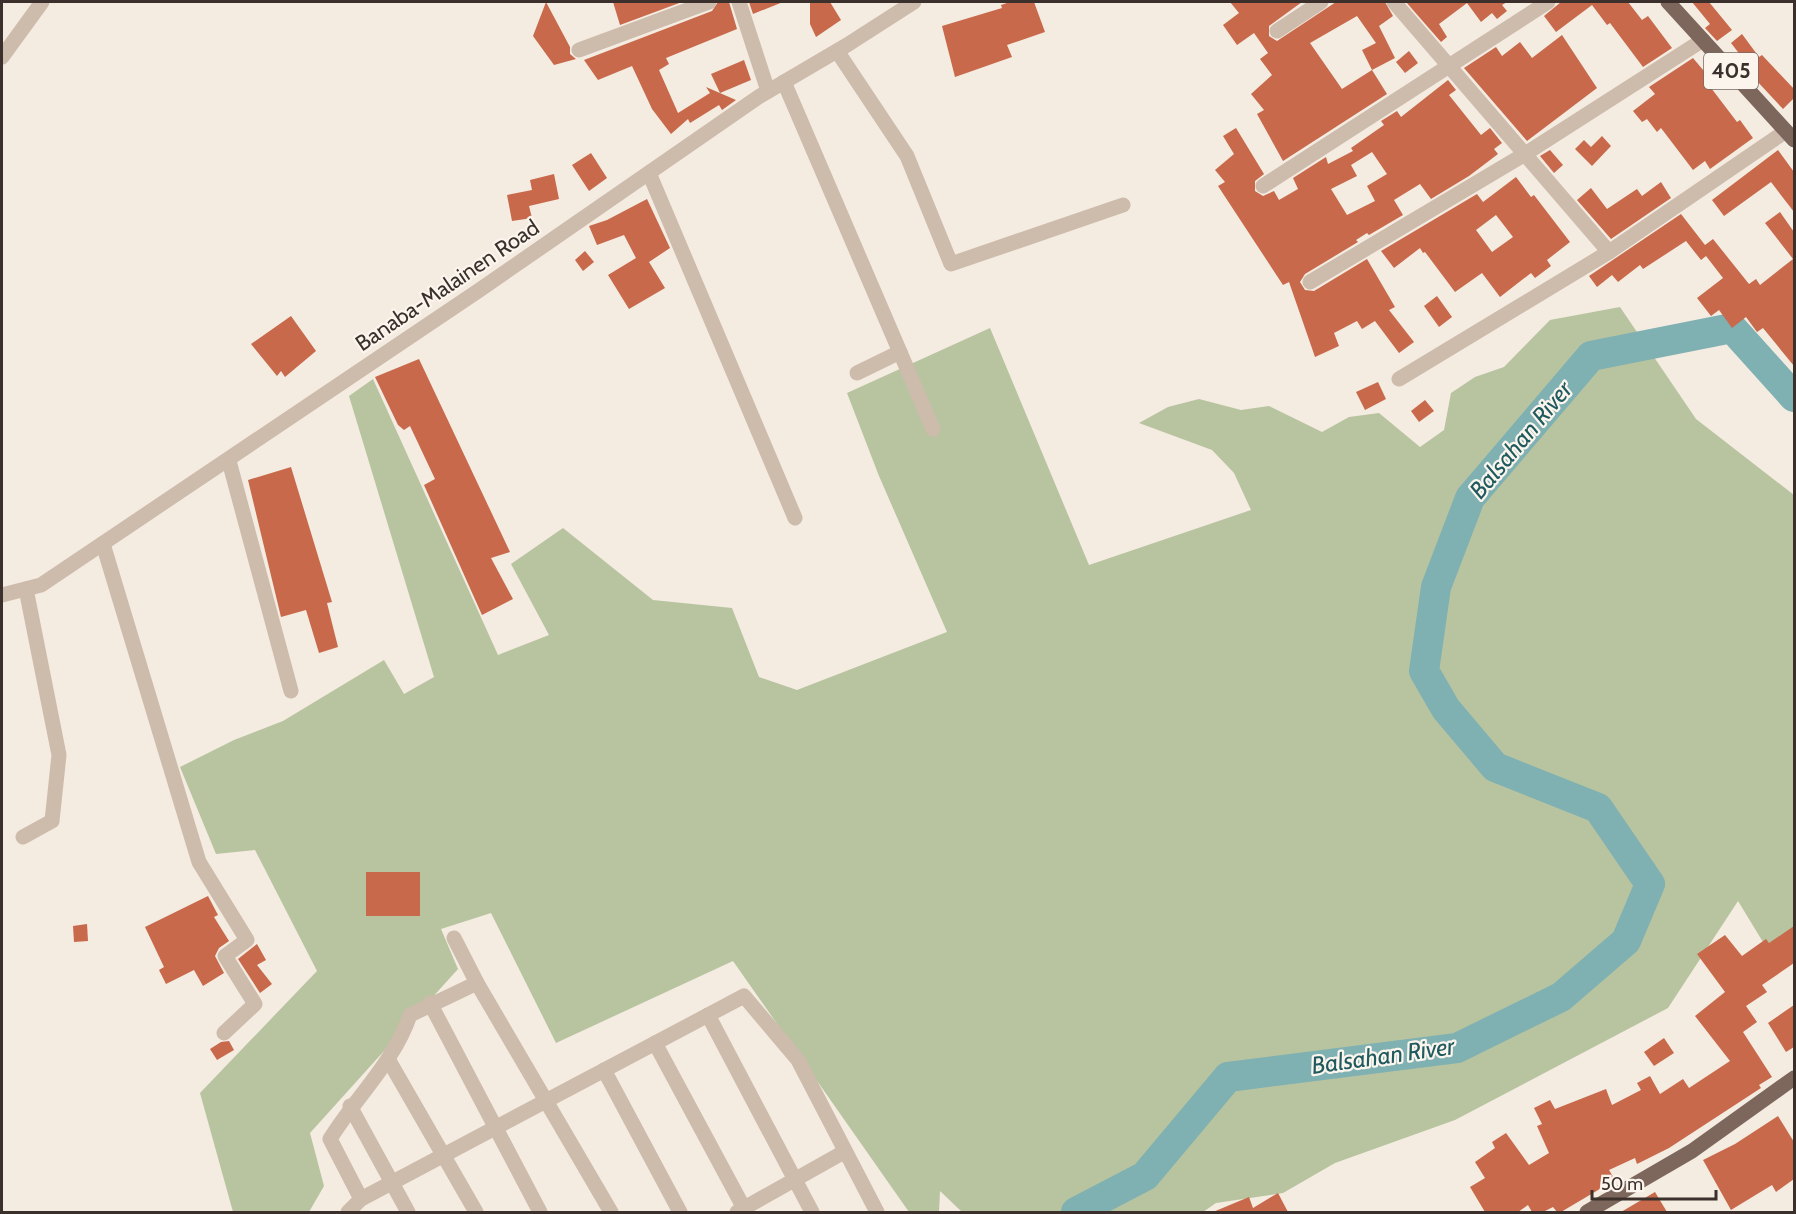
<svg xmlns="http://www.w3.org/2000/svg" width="1796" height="1214" font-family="Cabin,sans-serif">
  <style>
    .green { fill: #b8c4a0 }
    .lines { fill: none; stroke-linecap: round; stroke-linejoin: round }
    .river { stroke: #7fb0b2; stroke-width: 30 }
    .building { fill: #c8694b; fill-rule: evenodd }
    .minor { stroke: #cdbbac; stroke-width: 15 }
    .major { stroke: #7d675c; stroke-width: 15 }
    .labels { text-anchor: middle; stroke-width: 4.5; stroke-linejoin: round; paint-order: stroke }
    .shield { fill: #fbf5ee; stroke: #756b66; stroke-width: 1.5 }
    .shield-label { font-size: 21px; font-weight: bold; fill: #3b302b }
    .street-label { font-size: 22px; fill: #3b302b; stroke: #fbf5ee }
    .water-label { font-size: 24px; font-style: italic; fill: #1f5a5e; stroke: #fbf5ee }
  </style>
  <rect width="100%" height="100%" fill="#f4ebe1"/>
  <path class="green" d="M1620,307L1696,419L1794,495V928L1766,947L1738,901L1668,1008L1455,1120L1335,1163L1283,1193L1216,1203L1203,1212H962L940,1191L939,1212H909L733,961L556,1043L491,913L441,929L458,969L310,1133L324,1186L309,1212H233L200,1093L317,971L255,850L216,854L180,767L234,740L283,721L384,660L404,694L434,677L349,396L373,379L498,655L549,635L511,564L563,528L653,600L732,608L759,677L797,690L947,632L879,476L847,393L990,328L1089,565L1251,510L1234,473L1212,450L1139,423L1168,407L1199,399L1241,410L1269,406L1322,432L1349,417L1379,413L1420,447L1444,430L1451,393L1475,377L1504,367L1550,320Z"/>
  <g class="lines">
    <path class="river" d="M1076,1212L1145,1176L1228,1077L1457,1048L1561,997L1626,941L1650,884L1598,808L1495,767L1446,709L1424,671L1436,587L1470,498L1591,356L1732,328L1794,397"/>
  </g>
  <g class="building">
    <path d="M546,2L570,47V54L576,59L554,65L533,36Z"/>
    <path d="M613,2H682L620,25Z"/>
    <path d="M718,2H729L737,29L666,58L669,64L659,70L678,113L710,93L706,87L736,100L722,110L719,105L690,123L688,119L671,134L652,109L632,66L598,80L584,60L712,11Z"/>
    <path d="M749,2H783L753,14Z"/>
    <path d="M810,2H830L841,20L816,37L810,24Z"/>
    <path d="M1010,2H1034L1045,32L1007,45L1012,57L955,77L942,26L1002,8L1001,5Z"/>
    <path d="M1230,2H1302L1269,26V36L1277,41L1336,2H1385L1393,16L1379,26L1395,58L1372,70L1387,94L1283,161L1257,114L1264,110L1251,94L1272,75L1260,59L1268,53L1254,33L1237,45L1223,25L1239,13ZM1357,16L1376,43L1362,50L1372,70L1342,89L1310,43Z"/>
    <path d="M1406,2H1507L1502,5L1507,11L1497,19L1492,13L1481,22L1467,3L1439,24L1447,37L1441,42Z"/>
    <path d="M1561,2H1628L1642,20L1648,16L1672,48L1643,67L1610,23L1607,25L1592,5L1556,32L1544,16Z"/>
    <path d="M1692,2H1709L1732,30L1717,41L1705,28L1710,24Z"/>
    <path d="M1742,34L1759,57L1762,55L1794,89V98L1783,109L1756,80L1758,78L1731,43Z"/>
    <path d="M1562,35L1597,88L1527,141L1464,68L1496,47L1502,56L1520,42L1532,58Z"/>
    <path d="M1409,51L1418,63L1405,73L1396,62Z"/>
    <path d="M1693,58L1709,77L1705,80L1737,122L1740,120L1753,138L1710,169L1705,161L1693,170L1661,128L1657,132L1647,119L1642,122L1633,111L1655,94L1649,87Z"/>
    <path d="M744,60L751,80L720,93L711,74Z"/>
    <path d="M1448,80L1456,90L1449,95L1481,135L1490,128L1502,143L1494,149L1498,154L1469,176L1431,199L1420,184L1394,200L1403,215L1369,235L1367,233L1356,240L1358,242L1305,274L1300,282L1305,290L1314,291L1367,259L1395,307L1389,310L1414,342L1399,353L1375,321L1362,329L1357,321L1334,333L1339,346L1315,357L1289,282L1283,285L1218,186L1225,182L1215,170L1234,154L1223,136L1236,128L1264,174L1255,181V191L1263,196L1274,191L1279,200L1298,189L1293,178L1326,157L1328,164L1353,151L1351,148L1384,125L1381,121L1397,111L1401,117ZM1372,152L1387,174L1367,186L1375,201L1347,215L1331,189L1357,176L1351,165Z"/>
    <path d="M1602,136L1611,146L1592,166L1575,149L1584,140L1591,147Z"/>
    <path d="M1550,150L1563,165L1554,173L1540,156Z"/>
    <path d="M1778,150L1794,172V212L1771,182L1724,216L1712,200Z"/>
    <path d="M591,153L607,178L589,191L572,165Z"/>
    <path d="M554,174L559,199L529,206L532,218L512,221L507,195L532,190L530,180Z"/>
    <path d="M1516,177L1531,197L1534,195L1570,242L1547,260L1551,266L1535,278L1531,273L1500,297L1482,273L1455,292L1425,252L1423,253L1420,248L1394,268L1381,251L1477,194L1483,202ZM1496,215L1513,237L1492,252L1476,230Z"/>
    <path d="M1661,182L1671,198L1611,239L1577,200L1591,188L1607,209L1637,189L1642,196Z"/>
    <path d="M647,199L670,248L649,262L665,288L629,309L608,275L636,258L624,235L597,245L589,226L607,220Z"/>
    <path d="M1780,212L1794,232V366L1763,328L1757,332L1746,317L1732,328L1719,310L1711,316L1697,298L1723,278L1706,256L1701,260L1686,241L1643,269L1640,265L1618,282L1612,275L1597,287L1589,276L1681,214L1705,245L1713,239L1749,284L1756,279L1760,285L1793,259L1765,223Z"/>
    <path d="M585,251L594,262L583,271L575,260Z"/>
    <path d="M1437,296L1452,317L1439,327L1424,306Z"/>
    <path d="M291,316L316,351L285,377L281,371L277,376L251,344Z"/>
    <path d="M419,359L510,552L491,558L513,599L482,615L424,485L435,479L410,426L404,430L398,425L375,377Z"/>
    <path d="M1378,382L1386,399L1365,410L1356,392Z"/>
    <path d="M1425,400L1434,411L1419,422L1411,411Z"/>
    <path d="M291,467L332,602L327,603L338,647L319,653L306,610L281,617L248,480Z"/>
    <rect x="366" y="872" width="54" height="44"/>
    <path d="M208,896L218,915L214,917L229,941L219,948L215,956L224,973L203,986L194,970L166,984L159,970L164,967L145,927Z"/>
    <path d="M87,924L88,941L74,942L73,926Z"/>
    <path d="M1794,926V963L1762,985L1767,992L1746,1006L1757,1022L1743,1032L1772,1077L1759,1085L1761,1088L1669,1148L1637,1164L1635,1158L1609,1170L1615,1180L1561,1212H1557L1553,1207L1543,1212H1532L1528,1205L1518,1212H1485L1470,1187L1485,1178L1475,1162L1495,1148L1492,1142L1506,1133L1529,1165L1549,1153L1537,1126L1542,1124L1534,1108L1550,1100L1555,1109L1606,1089L1612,1105L1641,1090L1637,1083L1650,1076L1660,1094L1683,1079L1689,1088L1730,1061L1695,1016L1725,992L1697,954L1725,935L1742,956L1766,939L1769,943Z"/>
    <path d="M257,944L266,960L257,965L272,984L260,993L238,959Z"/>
    <path d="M1794,1005V1047L1786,1052L1768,1023Z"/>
    <path d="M1664,1038L1674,1053L1654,1066L1644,1052Z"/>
    <path d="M229,1041L234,1050L217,1060L210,1049L221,1042Z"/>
    <path d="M1778,1116L1794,1142V1179L1776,1192L1772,1185L1731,1210L1703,1160L1735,1144Z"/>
    <path d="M1655,1192L1667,1212H1621Z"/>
    <path d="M1278,1193L1288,1212H1213L1249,1197L1253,1208Z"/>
  </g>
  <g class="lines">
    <g class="minor">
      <path d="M739,2L768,91"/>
      <path d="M1394,2L1609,252"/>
      <path d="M1277,31L1321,2"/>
      <path d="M579,50L709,2"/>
      <path d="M837,51L907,156L951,264L1123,205"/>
      <path d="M2,57L42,2"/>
      <path d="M784,82L933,429"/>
      <path d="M649,173L795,518"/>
      <path d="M1263,186L1548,2"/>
      <path d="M1310,282L1525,154L1703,40"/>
      <path d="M857,373L900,352"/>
      <path d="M1399,379L1609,252L1786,131"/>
      <path d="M229,461L291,691"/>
      <path d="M103,544L199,862L247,940L225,956L255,1004L224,1033"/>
      <path d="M2,595L41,585L478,291L760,96L847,45L914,2"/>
      <path d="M23,837L52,821L59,755L26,589"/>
      <path d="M454,938L477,983L611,1212"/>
      <path d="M430,1003L540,1212"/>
      <path d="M708,1015L812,1212"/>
      <path d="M655,1043L746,1212"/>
      <path d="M388,1059L476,1212"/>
      <path d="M604,1070L680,1212"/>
      <path d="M350,1106L408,1212"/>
      <path d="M361,1199L330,1139C356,1097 394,1062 410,1015L477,983"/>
      <path d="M348,1212L361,1199L744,996L798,1060L877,1212"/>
      <path d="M737,1212L844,1152"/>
    </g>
    <g class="major">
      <path d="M1668,2L1794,140"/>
      <path d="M1587,1212L1692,1151L1794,1078"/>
    </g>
  </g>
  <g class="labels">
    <rect class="shield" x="1704" y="53" width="54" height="36" rx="4.5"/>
    <g class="shield-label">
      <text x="1731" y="78">405</text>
    </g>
    <g class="street-label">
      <text transform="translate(447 285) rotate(-34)" y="8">Banaba-Malainen Road</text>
    </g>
    <g class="water-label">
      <text transform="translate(1521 440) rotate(-50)" y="8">Balsahan River</text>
      <text transform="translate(1383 1056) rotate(-8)" y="8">Balsahan River</text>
    </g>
  </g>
  <rect width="1796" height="1214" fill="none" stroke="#3b302b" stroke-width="6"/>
  <path d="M1592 1190v9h124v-9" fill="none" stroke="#3b302b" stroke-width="3"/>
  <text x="1601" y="1190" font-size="18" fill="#3b302b" stroke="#fbf5ee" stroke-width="4.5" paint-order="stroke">50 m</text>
</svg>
